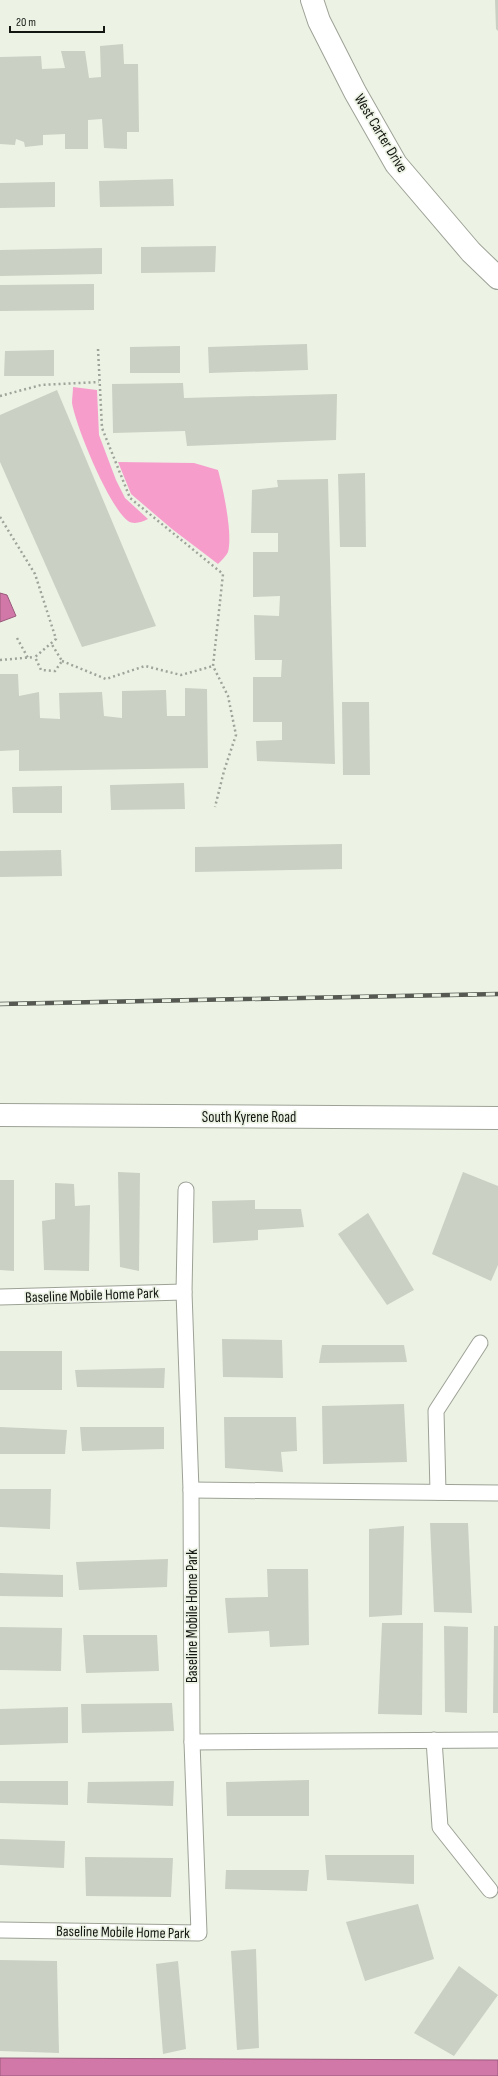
<svg xmlns="http://www.w3.org/2000/svg" width="498" height="2076" font-family="'Sofia Sans Condensed',sans-serif">
  <style>
    .green { fill: #f79dcc }
    .water { fill: #d278a9; stroke: #995b7b }
    .building { fill: #cad0c3 }
    .lines { fill: none; stroke-linecap: round; stroke-linejoin: round }
    .lane-casing { stroke: #9da296; stroke-width: 17 }
    .street-casing { stroke: #9da296; stroke-width: 24 }
    .path { stroke: #9fa49a; stroke-width: 2.5; stroke-dasharray: 2 3; stroke-linecap: butt }
    .lane { stroke: #fff; stroke-width: 15 }
    .street { stroke: #fff; stroke-width: 22 }
    .rail-casing { stroke: #555951; stroke-width: 4.5 }
    .rail { stroke: #ecf3e5; stroke-width: 3; stroke-dasharray: 9; stroke-linecap: butt }
    .labels { text-anchor: middle; stroke-width: 3.5; stroke-linejoin: round; paint-order: stroke }
    .street-label { font-size: 15px; fill: #141611; stroke: #ecf3e5 }
  </style>
  <rect width="100%" height="100%" fill="#ecf3e5"/>
  <g class="green">
    <path d="M73,387L97,390L99,435L116,480L125,498L148,519C142,522 134,525 128,521C109,507 76,427 72,403C72,398 73,392 73,387Z"/>
    <path d="M118,462L194,463L218,470C223,488 233,534 228,552C226,556 221,561 218,564L172,529L131,494Z"/>
  </g>
  <g class="water">
    <path d="M0,593L7,595L16,616L0,622Z"/>
    <path d="M0,2058L498,2060V2076H0Z"/>
  </g>
  <g class="building">
    <path d="M495,0H498V31L496,29Z"/>
    <path d="M123,44L124,64H138L139,132H127V149L104,148L102,119L88,120V149H65V134L43,135V145L25,147L24,142L16,139L15,145L0,144V57L41,56L42,69L65,68L61,51H85L89,78L101,77L100,46Z"/>
    <path d="M173,179L174,206L100,207L99,181Z"/>
    <path d="M55,182V207L0,208V183Z"/>
    <path d="M216,246L215,272L141,273V247Z"/>
    <path d="M102,248V274L0,276V250Z"/>
    <path d="M94,284V310L0,311V285Z"/>
    <path d="M307,344L308,370L209,373L208,347Z"/>
    <path d="M180,346V373H130V347Z"/>
    <path d="M54,350V376H4L5,351Z"/>
    <path d="M183,383L184,398L337,394L336,440L187,446L185,431L113,433L112,384Z"/>
    <path d="M57,390L156,626L82,647L0,462V415Z"/>
    <path d="M365,473L366,547H340L338,474Z"/>
    <path d="M328,479L335,764L257,761L256,741L282,740V722H253V677H281L282,660H255L254,615L279,616L280,596L253,597V552H278V533H251L252,490L278,487L277,480Z"/>
    <path d="M0,674H18L19,696L39,692L40,718L60,719L59,693L102,692L104,716L122,718V691L166,690L167,716H185V688L207,689L208,768L19,771V750L0,751Z"/>
    <path d="M342,702H369L370,775H343Z"/>
    <path d="M184,783L185,809L111,810L110,785Z"/>
    <path d="M62,786V813H13L12,787Z"/>
    <path d="M342,844V869L195,872V847Z"/>
    <path d="M61,850L62,876L0,877V851Z"/>
    <path d="M118,1172L140,1173L139,1271L120,1267Z"/>
    <path d="M463,1172L498,1186V1265L491,1281L432,1254Z"/>
    <path d="M0,1180H14V1271L0,1270Z"/>
    <path d="M55,1183L74,1184L75,1206L90,1205L89,1271L44,1270L42,1221L55,1219Z"/>
    <path d="M255,1200V1209H301L304,1227L258,1230V1240L213,1243L212,1201Z"/>
    <path d="M368,1213L414,1290L387,1305L338,1234Z"/>
    <path d="M222,1339L282,1340L283,1378L223,1377Z"/>
    <path d="M322,1345H404L407,1362L319,1363Z"/>
    <rect x="0" y="1351" width="62" height="39"/>
    <path d="M165,1368L164,1388L77,1387L75,1370Z"/>
    <path d="M404,1404L407,1462L323,1464L322,1406Z"/>
    <path d="M224,1417H296L297,1451L281,1452L283,1472L225,1468Z"/>
    <path d="M0,1427L67,1430L65,1454H0Z"/>
    <path d="M80,1427H164V1449L82,1451Z"/>
    <path d="M0,1489H51L50,1529L0,1527Z"/>
    <path d="M430,1523H468L472,1613L434,1612Z"/>
    <path d="M404,1526L402,1615L369,1617V1529Z"/>
    <path d="M168,1559L167,1587L79,1590L76,1562Z"/>
    <path d="M267,1569H308L309,1645L270,1647L269,1631L228,1633L225,1598L268,1597Z"/>
    <path d="M0,1573L63,1575V1597L0,1596Z"/>
    <path d="M382,1623H423L422,1715L378,1714Z"/>
    <path d="M444,1626L468,1627L467,1713L445,1712Z"/>
    <path d="M494,1626H498V1713H493Z"/>
    <path d="M0,1627L62,1628L61,1671L0,1670Z"/>
    <path d="M83,1635H157L159,1671L86,1673Z"/>
    <path d="M172,1703L174,1731L82,1733L81,1704Z"/>
    <path d="M68,1707V1743L0,1745V1709Z"/>
    <path d="M309,1780V1816H227L226,1782Z"/>
    <path d="M0,1781H68V1805L0,1803Z"/>
    <path d="M174,1781L173,1806L87,1803L88,1782Z"/>
    <path d="M0,1839L65,1841L64,1868L0,1865Z"/>
    <path d="M325,1855H414V1884L327,1880Z"/>
    <path d="M85,1857L173,1858L171,1897L86,1896Z"/>
    <path d="M226,1870H309L307,1891L225,1889Z"/>
    <path d="M418,1904L434,1959L365,1981L346,1922Z"/>
    <path d="M256,1949L259,2048L237,2050L231,1951Z"/>
    <path d="M0,1960L57,1961L59,2053L0,2051Z"/>
    <path d="M178,1961L186,2049L163,2054L156,1964Z"/>
    <path d="M459,1966L498,1995L454,2056L414,2033Z"/>
  </g>
  <g class="lines">
    <defs>
      <g id="lane">
        <path d="M0,1297L184,1292"/>
        <path d="M191,1490L498,1493"/>
        <path d="M438,1492L436,1411L480,1343"/>
        <path d="M434,1740L440,1827L490,1890"/>
        <path d="M192,1742L498,1740"/>
        <path d="M0,1930L199,1933L192,1742L191,1490L184,1292L186,1190"/>
      </g>
      <g id="street">
        <path d="M312,0L319,21L355,92L396,164L471,252L498,278"/>
        <path d="M0,1115L498,1118"/>
      </g>
    </defs>
    <use href="#lane" class="lane-casing"/>
    <use href="#street" class="street-casing"/>
    <g class="path">
      <path d="M98,349L102,428L130,498L223,574L213,666L228,696L236,735L224,771L215,807"/>
      <path d="M0,396L41,385L99,382"/>
      <path d="M0,517L35,574L56,639L35,657L41,670L55,671L62,661L51,643"/>
      <path d="M17,638L28,658"/>
      <path d="M0,660L35,657"/>
      <path d="M62,661L106,679L145,666L181,675L213,666"/>
    </g>
    <use href="#lane" class="lane"/>
    <use href="#street" class="street"/>
    <defs>
      <path id="rail" d="M0,1004L498,994"/>
    </defs>
    <use href="#rail" class="rail-casing"/>
    <use href="#rail" class="rail"/>
  </g>
  <g class="labels">
    <g class="street-label">
      <text transform="translate(381 133) rotate(59)" y="5">West Carter Drive</text>
      <text x="249" y="1122">South Kyrene Road</text>
      <text transform="translate(92 1295) rotate(-2)" y="5">Baseline Mobile Home Park</text>
      <text transform="translate(192 1616) rotate(-90)" y="5">Baseline Mobile Home Park</text>
      <text transform="translate(123 1932) rotate(1)" y="5">Baseline Mobile Home Park</text>
    </g>
  </g>
  <path d="M10 26v6h94v-6" fill="none" stroke="#141611" stroke-width="2"/>
  <text x="16" y="26" font-size="12" fill="#141611" stroke="#ecf3e5" stroke-width="3" paint-order="stroke">20 m</text>
</svg>
